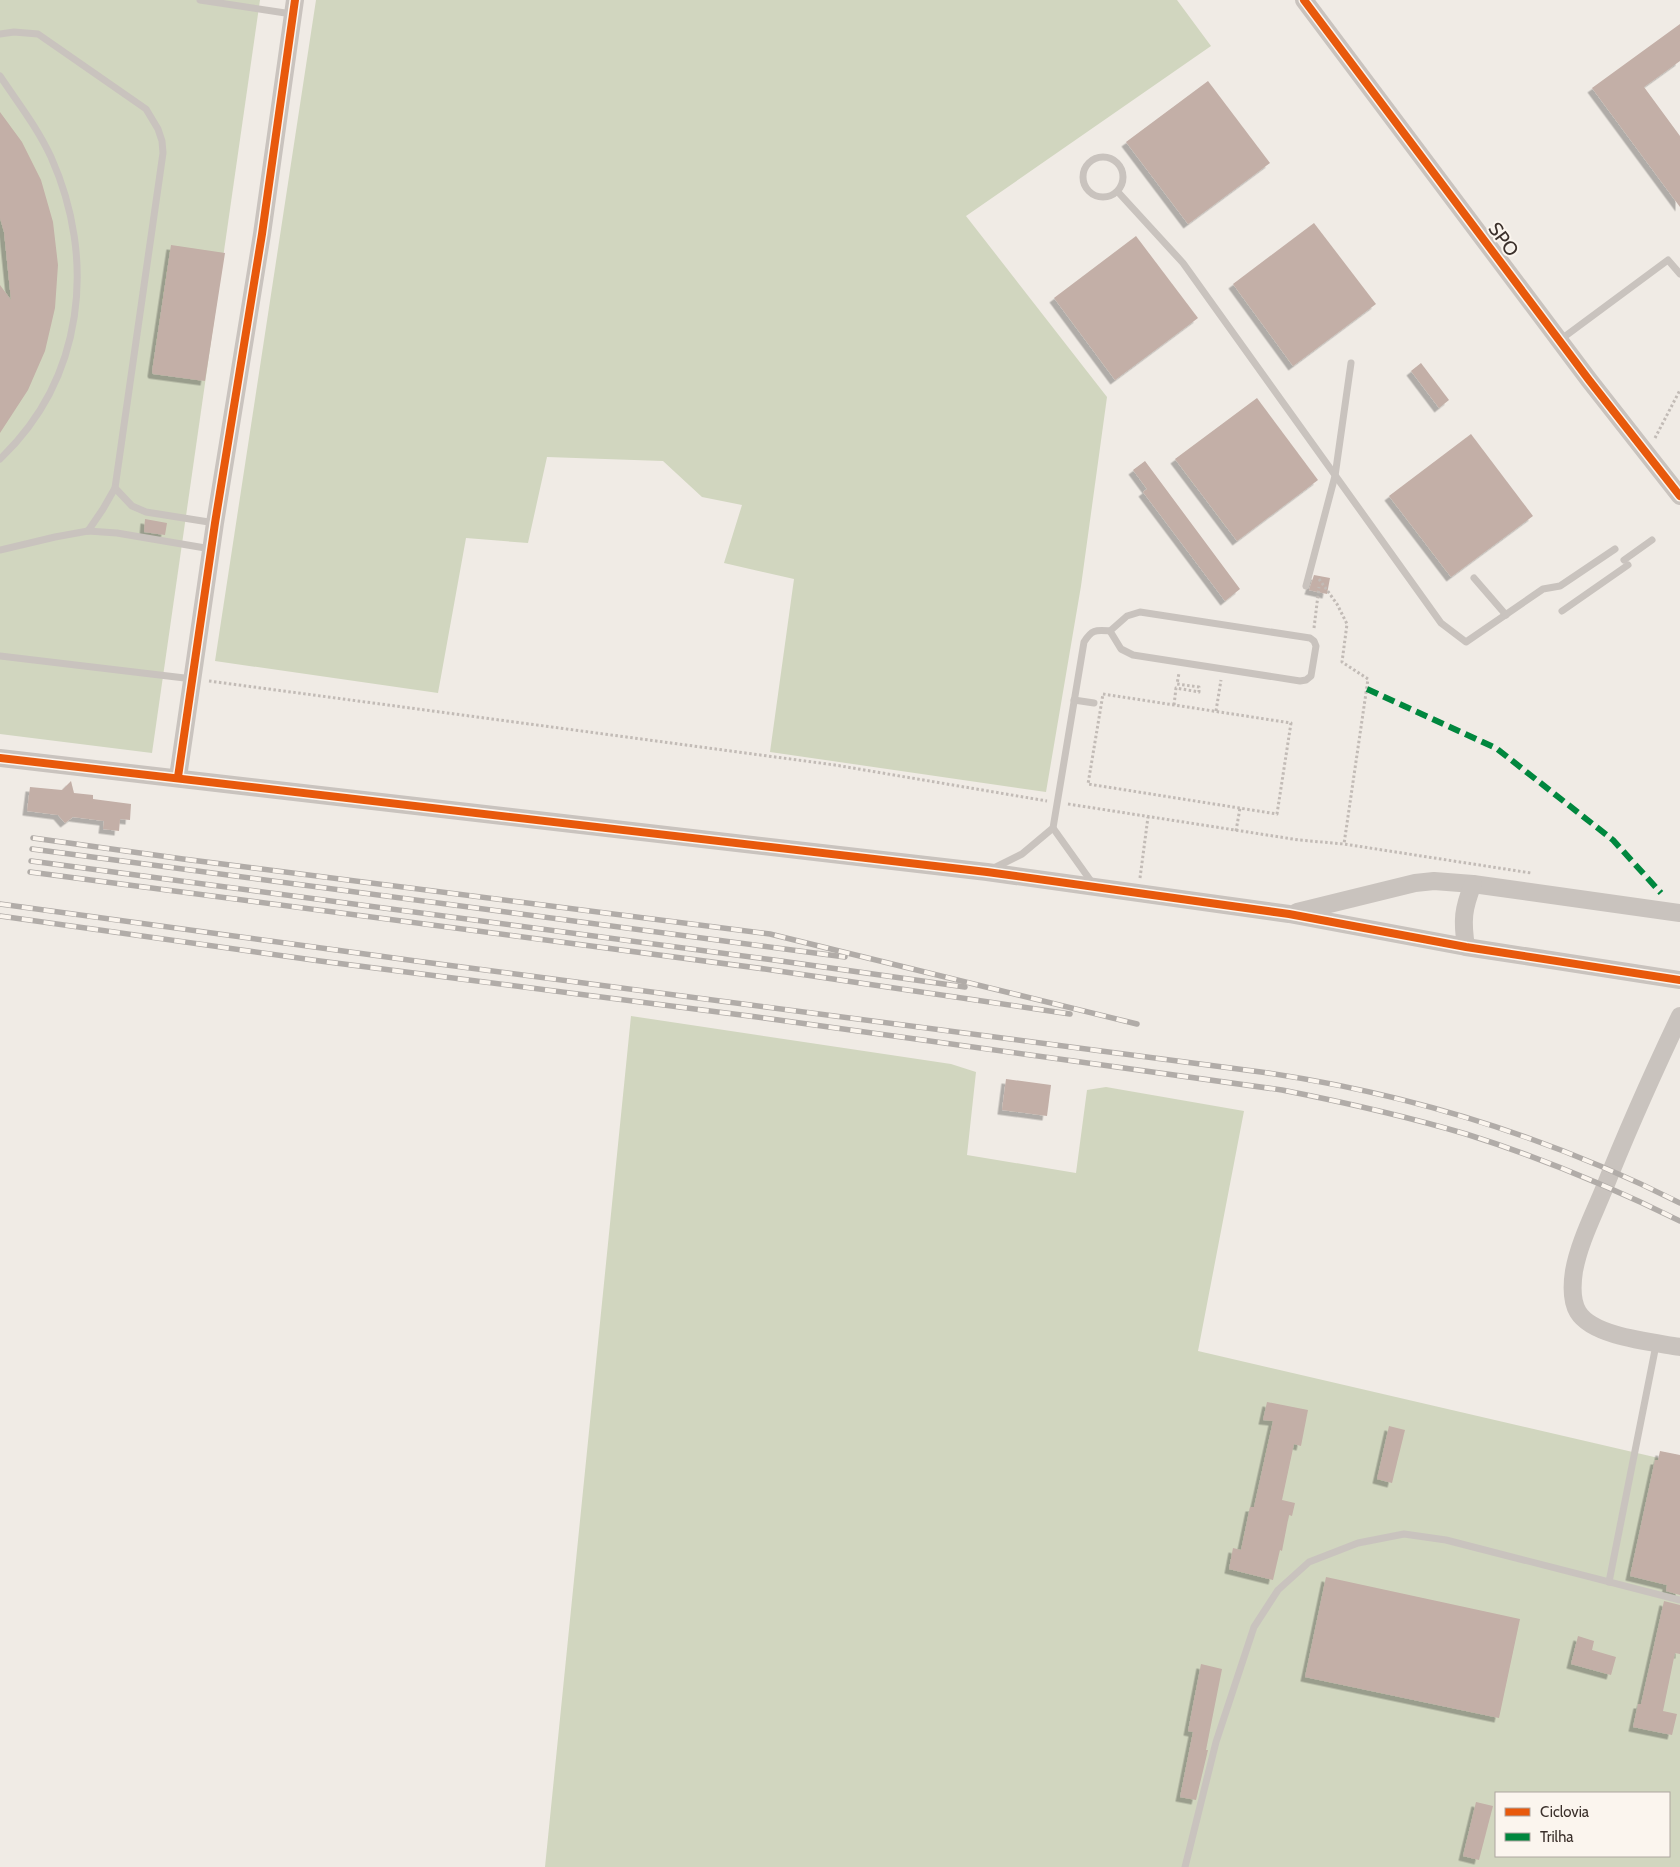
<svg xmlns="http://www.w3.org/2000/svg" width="1680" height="1867" font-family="Cabin,sans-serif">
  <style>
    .green { fill: #d1d6bf; fill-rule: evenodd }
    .building { fill: #c3afa7; filter: url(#shadow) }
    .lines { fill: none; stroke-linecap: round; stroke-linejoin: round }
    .path { stroke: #c2bbb6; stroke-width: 3; stroke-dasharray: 2.5 2.5; stroke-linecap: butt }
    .service { stroke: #c9c3be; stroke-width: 7 }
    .tertiary { stroke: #c9c3be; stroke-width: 18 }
    .rail-casing { stroke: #b1aca8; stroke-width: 5.5 }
    .rail { stroke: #fbf5ee; stroke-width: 4; stroke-dasharray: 11; stroke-linecap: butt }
    .quiet { stroke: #00873e; stroke-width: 6; stroke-dasharray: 12 6; stroke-linecap: butt }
    .cycleway-casing { stroke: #fbf5ee; stroke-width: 11 }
    .cycleway { stroke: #e8590c; stroke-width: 8 }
    .labels { text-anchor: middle; stroke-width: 4; stroke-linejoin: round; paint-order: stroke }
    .street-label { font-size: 19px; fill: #3b302b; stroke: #fbf5ee }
  </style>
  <defs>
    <filter id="shadow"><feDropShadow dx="-4.5" dy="4.5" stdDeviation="0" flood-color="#0004"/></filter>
  </defs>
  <rect width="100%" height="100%" fill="#f0ebe5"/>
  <g class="green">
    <path d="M0,0H260L152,753L0,734Z"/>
    <path d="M316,0H1177L1211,46L966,216L1107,397L1081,586L1046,792L770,752L794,579L724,563L742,505L702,497L663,461L547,457L528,543L466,538L438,693L215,661Z"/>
    <path d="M631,1016L951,1064L976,1072L967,1155L1076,1173L1087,1090L1106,1087L1244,1111L1198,1351L1680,1463V1867H545ZM1496,1793H1669V1856H1496Z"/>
  </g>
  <g class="building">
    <path d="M1680,24V61L1644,87L1680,136V207L1592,88Z"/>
    <path d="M1208,81L1270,163L1188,224L1126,142Z"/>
    <path d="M0,112L22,142L41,180L53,222L58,265L55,308L45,351L28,390L0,433V285L11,300L4,232L0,218Z"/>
    <path d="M1314,223L1376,304L1293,366L1233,284Z"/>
    <path d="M1136,236L1198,318L1115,380L1054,298Z"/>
    <path d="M171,245L225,253L205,381L153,374L152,372Z"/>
    <path d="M1421,363L1449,400L1439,408L1411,371Z"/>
    <path d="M1257,398L1318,480L1237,541L1175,459Z"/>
    <path d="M1471,434L1533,516L1451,577L1389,496Z"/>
    <path d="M1145,461L1240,589L1225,601L1143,492L1147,489L1133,470Z"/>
    <path d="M145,519L167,523L165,535L144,532Z"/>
    <path d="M1314,575L1330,578L1327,594L1309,590Z"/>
    <path d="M71,781L74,793L93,795V799L131,804L130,820L120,819L119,831L103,829L104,821L73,817L65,823L58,815L27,811L30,787L62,790Z"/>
    <path d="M1006,1079L1051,1085L1047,1116L1002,1110Z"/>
    <path d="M1267,1402L1308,1410L1301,1446L1294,1444L1282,1500L1295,1503L1292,1516L1289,1515L1282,1551L1280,1550L1273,1580L1229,1569L1233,1548L1241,1550L1250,1507H1254L1273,1421L1263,1420Z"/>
    <path d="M1389,1426L1405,1430L1392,1483L1377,1479Z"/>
    <path d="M1660,1451L1680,1455V1595L1666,1591L1667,1585L1630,1576L1655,1460H1658Z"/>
    <path d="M1326,1577L1520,1619L1499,1718L1305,1677Z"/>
    <path d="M1664,1601L1680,1605V1654L1675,1653L1663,1711L1677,1714L1672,1735L1633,1727L1638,1704H1641Z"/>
    <path d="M1578,1636L1594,1641L1592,1650L1616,1657L1611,1675L1571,1664Z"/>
    <path d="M1201,1664L1222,1669L1206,1750H1208L1196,1800L1180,1797L1193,1732L1188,1731Z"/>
    <path d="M1476,1802L1493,1806L1479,1860L1463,1856Z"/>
  </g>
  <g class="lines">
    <g class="path">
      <path d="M1655,438L1680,390"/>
      <path d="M1319,579L1337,604L1347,624L1342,662L1368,679L1344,844"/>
      <path d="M1314,628L1319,587"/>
      <path d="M209,681L835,765L1047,801"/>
      <path d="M1103,694L1291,723L1277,814L1088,784Z"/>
      <path d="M1174,705L1176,688L1199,692V687L1177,684L1179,673"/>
      <path d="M1216,711L1221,680"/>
      <path d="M1068,804L1299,840L1344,844L1531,873"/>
      <path d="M1236,831L1240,808"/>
      <path d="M1140,878L1148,817"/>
    </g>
    <g class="service">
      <path d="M200,0L292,14"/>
      <path d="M0,34L14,32L38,34L146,109L158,129L162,141L163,153L115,488L132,506L146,512L215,523"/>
      <path d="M0,76C18,103 37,127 51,157C97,260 84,379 0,459"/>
      <circle cx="1103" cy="177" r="20"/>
      <path d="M1118,192L1183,263L1441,623L1466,642L1543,589L1560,586L1615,549"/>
      <path d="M1560,340L1668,260L1680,274"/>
      <path d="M88,531L103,509L115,488"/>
      <path d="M0,550L55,537L88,531L117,533L211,549"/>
      <path d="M1624,560L1652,540"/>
      <path d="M1474,578L1506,615"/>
      <path d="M1306,586L1335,476L1351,363"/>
      <path d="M1562,611L1628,565"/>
      <path d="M1140,612L1310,638L1314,641L1316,646L1311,676L1306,680L1300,681L1133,655L1121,649L1110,631L1127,616Z"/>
      <path d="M0,656L193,679"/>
      <path d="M1074,700L1094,703"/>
      <path d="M1053,828L1093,884"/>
      <path d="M992,869L1022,854L1053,828L1084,642C1092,629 1096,630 1110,631"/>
      <path d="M1609,1582L1656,1345"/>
      <path d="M1185,1867L1216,1742L1254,1627L1278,1590L1309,1562L1358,1543L1404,1534L1446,1540L1680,1600"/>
    </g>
    <g class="tertiary">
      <path d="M1304,0L1589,380L1680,496"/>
      <path d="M0,758L987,872L1289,914L1466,947L1680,980"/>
      <path d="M178,777L215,523L262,234L295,0"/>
      <path d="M1297,912L1415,883L1434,881L1473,884L1680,913"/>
      <path d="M1466,947C1462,920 1463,909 1473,884"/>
      <path d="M1680,1016C1653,1073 1627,1131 1604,1189C1593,1216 1579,1243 1574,1271C1572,1284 1571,1300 1578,1312C1593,1337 1653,1342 1680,1347"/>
    </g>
    <defs>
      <g id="rail">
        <path d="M33,838L183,859L770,934L1137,1024"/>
        <path d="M32,849L845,957"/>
        <path d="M31,861L774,960L965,987"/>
        <path d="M30,872L765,969L1070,1014"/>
        <path d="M0,904L416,961L1261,1072C1406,1093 1549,1137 1680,1203"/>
        <path d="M0,916L320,961L757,1017L1282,1090C1343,1102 1405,1116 1466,1134C1539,1157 1611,1187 1680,1221"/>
      </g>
    </defs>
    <use href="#rail" class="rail-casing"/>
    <use href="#rail" class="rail"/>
    <path class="quiet" d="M1367,689L1496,748L1613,840L1661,893"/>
    <defs>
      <g id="cycleway">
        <path d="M1304,0L1589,380L1680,496"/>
        <path d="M0,758L987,872L1289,914L1466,947L1680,980"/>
        <path d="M178,777L215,523L262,234L295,0"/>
      </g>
    </defs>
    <use href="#cycleway" class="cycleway-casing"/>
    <use href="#cycleway" class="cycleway"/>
  </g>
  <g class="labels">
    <g class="street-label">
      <text transform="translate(1504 239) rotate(53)" y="7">SPO</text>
    </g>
  </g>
  <rect x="1495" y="1792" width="175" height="65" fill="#fbf5ee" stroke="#aea6a0"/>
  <rect x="1505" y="1808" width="25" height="8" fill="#e8590c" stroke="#aea6a0"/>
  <text x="1540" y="1817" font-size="15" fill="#3b302b">Ciclovia</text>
  <rect x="1505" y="1833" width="25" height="8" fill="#00873e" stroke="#aea6a0"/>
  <text x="1540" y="1842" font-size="15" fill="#3b302b">Trilha</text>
</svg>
